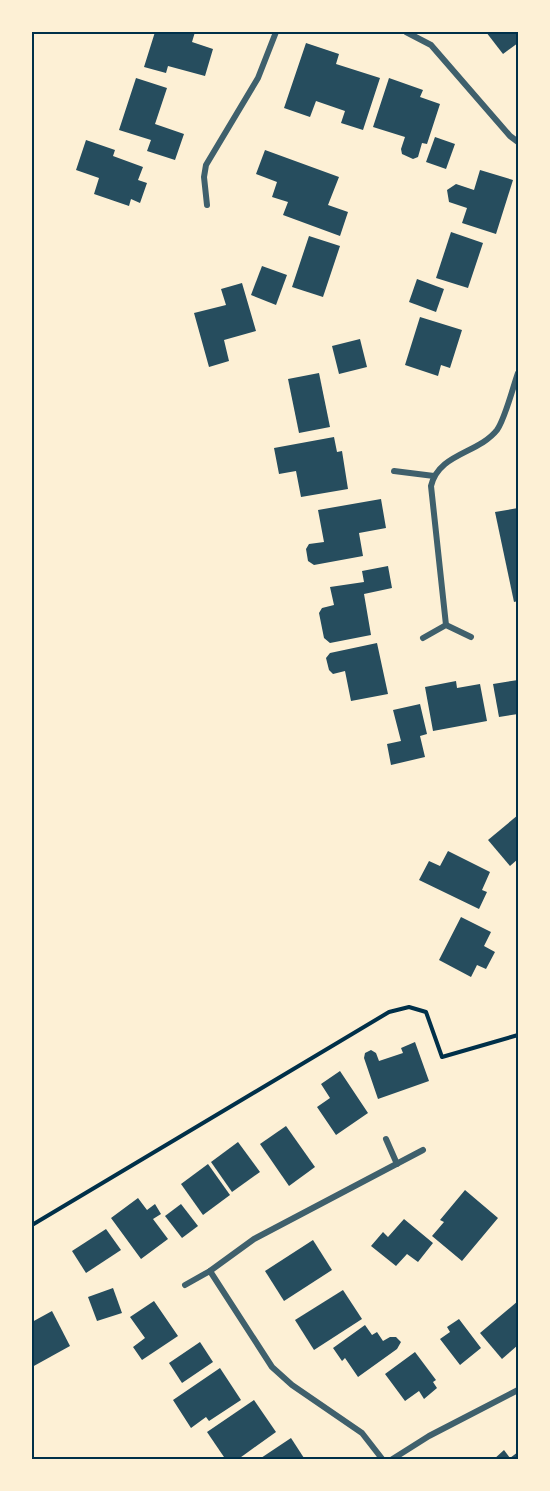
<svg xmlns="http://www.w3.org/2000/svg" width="550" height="1491" font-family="Literata,serif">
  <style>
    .building { fill: #264d5e }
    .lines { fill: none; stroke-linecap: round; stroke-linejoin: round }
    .path { stroke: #003049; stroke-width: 4 }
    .minor { stroke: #3f606c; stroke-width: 6 }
    .neatline { fill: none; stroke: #003049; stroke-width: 2 }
  </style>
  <rect width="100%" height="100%" fill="#fdf0d5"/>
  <g class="building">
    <path d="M155,32H195L192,42L213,49L205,76L168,66L166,73L144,67Z"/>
    <path d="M486,32H518V43L503,54Z"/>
    <path d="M306,43L339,54L336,64L380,78L363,130L341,123L345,111L316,101L310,117L284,108Z"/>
    <path d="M136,78L167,88L155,124L184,134L175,160L147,151L151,140L119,130Z"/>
    <path d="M389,78L423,90L420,97L440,104L427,144L422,143L418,157L413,159L402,154L401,149L405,137L373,127Z"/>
    <path d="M435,137L455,144L446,169L426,162Z"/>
    <path d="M86,140L115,150L113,156L143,167L138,180L147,183L140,203L131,199L129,206L94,194L99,178L76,170Z"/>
    <path d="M265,150L339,177L328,205L348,212L340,236L283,215L288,202L272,197L277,182L256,174Z"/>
    <path d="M480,170L513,180L496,234L462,223L467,208L449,202L447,190L456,184L474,190Z"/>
    <path d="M451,232L483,243L468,288L436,278Z"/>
    <path d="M309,236L340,246L323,297L292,287Z"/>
    <path d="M262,266L287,275L276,305L251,295Z"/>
    <path d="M417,279L444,289L436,312L409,302Z"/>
    <path d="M242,283L256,331L224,340L229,361L209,367L194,313L226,305L221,289Z"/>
    <path d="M420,317L462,330L450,368L441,365L438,376L405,365Z"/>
    <path d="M360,339L367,367L339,374L332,346Z"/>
    <path d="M319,373L330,427L299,433L288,379Z"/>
    <path d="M334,437L337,452L342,451L348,489L301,497L296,471L279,474L274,448Z"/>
    <path d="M381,499L386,528L359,533L363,556L314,565L308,561L306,549L309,544L324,542L318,510Z"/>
    <path d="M518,508V601L514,602L495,512Z"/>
    <path d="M388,566L392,588L364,594L371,635L330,643L324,638L319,613L322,608L334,605L330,587L364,582L362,571Z"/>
    <path d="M377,643L388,694L351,701L345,671L333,674L329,670L326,658L330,653Z"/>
    <path d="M518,680V714L499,717L493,684Z"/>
    <path d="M456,681L457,688L480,684L487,721L433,731L425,687Z"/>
    <path d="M420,704L427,734L420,736L425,757L391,765L387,744L401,741L393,710Z"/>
    <path d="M518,815V859L510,866L488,840Z"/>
    <path d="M448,851L490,872L482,890L487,892L479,909L419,880L429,861L440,866Z"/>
    <path d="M461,917L491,932L484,946L495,952L486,969L477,965L471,977L439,960Z"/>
    <path d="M415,1042L429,1081L378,1099L364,1058L365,1053L371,1050L376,1053L379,1061L403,1053L401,1048Z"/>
    <path d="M340,1071L368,1113L336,1135L317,1107L330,1098L321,1084Z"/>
    <path d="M286,1126L315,1167L289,1186L260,1144Z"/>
    <path d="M238,1142L260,1172L232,1192L211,1162Z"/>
    <path d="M208,1164L230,1195L203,1215L181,1184Z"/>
    <path d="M465,1190L498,1218L462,1261L432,1236L444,1222L440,1220Z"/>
    <path d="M138,1198L147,1210L155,1204L161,1214L153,1219L168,1239L141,1259L111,1218Z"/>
    <path d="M181,1204L198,1226L182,1238L165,1216Z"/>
    <path d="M404,1219L433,1243L418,1262L407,1254L396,1266L371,1246L383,1232L388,1237Z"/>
    <path d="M106,1229L121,1250L86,1273L72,1251Z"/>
    <path d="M313,1240L332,1270L284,1301L265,1271Z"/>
    <path d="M113,1288L122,1313L97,1321L88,1297Z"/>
    <path d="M343,1290L362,1319L314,1350L295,1320Z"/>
    <path d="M154,1301L178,1336L142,1360L133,1347L145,1338L130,1317Z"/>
    <path d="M518,1301V1345L502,1359L480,1333Z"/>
    <path d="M52,1311L70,1346L32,1367V1322Z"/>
    <path d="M459,1319L481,1348L460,1365L440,1339L450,1332L447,1327Z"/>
    <path d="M365,1325L372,1335L377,1332L383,1341L390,1337H396L401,1342L397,1349L358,1377L345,1358L342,1361L333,1348Z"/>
    <path d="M200,1342L213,1362L182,1383L169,1363Z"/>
    <path d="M415,1352L436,1380L433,1382L437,1388L424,1399L419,1391L405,1401L385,1374Z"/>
    <path d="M220,1368L241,1400L209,1421L206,1417L191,1428L173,1400Z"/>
    <path d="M254,1400L276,1432L237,1460H226L207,1432Z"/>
    <path d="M291,1438L304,1458L301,1460H258Z"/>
    <path d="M504,1450L510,1458L518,1452V1460H493Z"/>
  </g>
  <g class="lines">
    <path class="path" d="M32,1225L389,1012L409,1007L426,1012L442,1057L518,1035"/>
    <g class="minor">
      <path d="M406,32L431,45L510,136L518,142"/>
      <path d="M207,205L204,177L206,165L258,78L276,32"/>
      <path d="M394,471L434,476"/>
      <path d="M446,625L431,486C439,453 478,454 497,430C505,419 513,387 518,373"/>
      <path d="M423,638L446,625L471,637"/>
      <path d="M386,1139L397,1164"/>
      <path d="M210,1271L272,1367L292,1385L362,1433L383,1460"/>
      <path d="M185,1285L210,1271L254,1239L423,1150"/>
      <path d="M391,1460L429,1436L518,1390"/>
    </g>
  </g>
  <rect width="550" height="1491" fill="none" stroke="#fdf0d5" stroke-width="66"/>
  <rect x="33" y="33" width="484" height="1425" class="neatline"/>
</svg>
